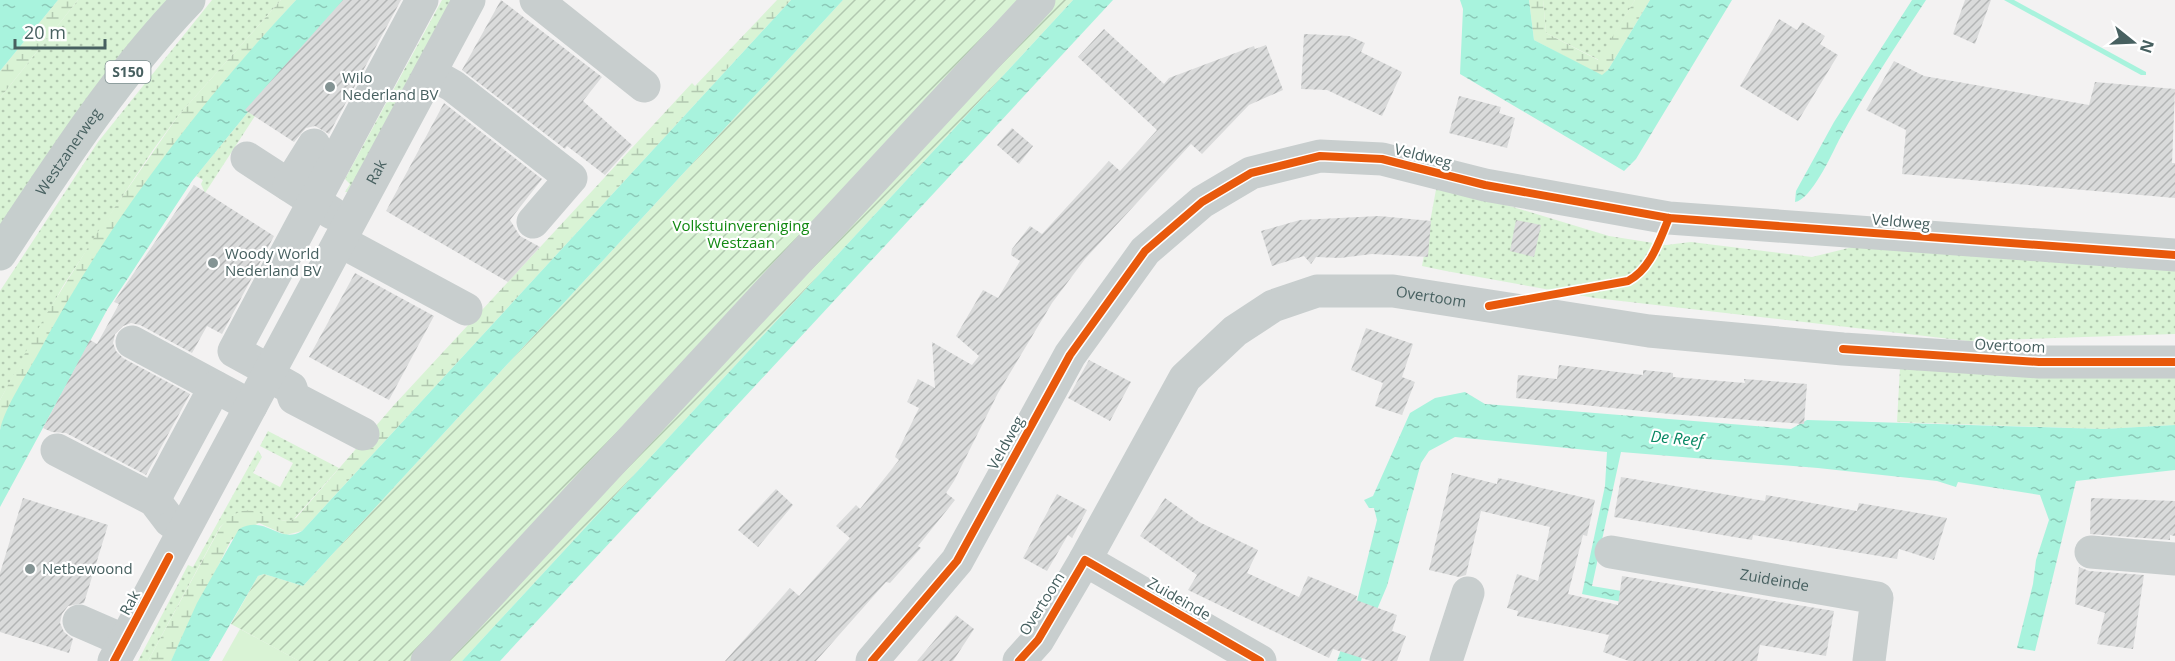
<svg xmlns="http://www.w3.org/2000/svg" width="2175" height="661" font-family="'Open Sans',sans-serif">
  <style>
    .grass { fill: url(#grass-dots) }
    .wetland { fill: url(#wetland-marsh) }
    .garden { fill: url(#garden-furrows) }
    .pitch { fill: #d9f3d5 }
    .water { fill: url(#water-ripples) }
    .building { fill: url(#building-hatch) }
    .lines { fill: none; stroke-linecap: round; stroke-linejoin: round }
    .minor { stroke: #c8cece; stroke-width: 33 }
    .major { stroke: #c6cecd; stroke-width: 33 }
    .cycleway-casing { stroke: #fff; stroke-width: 11 }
    .cycleway { stroke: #e8590c; stroke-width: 8 }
    .poi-dot { fill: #839393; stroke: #fff; stroke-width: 2 }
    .labels { text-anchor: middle; stroke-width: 4.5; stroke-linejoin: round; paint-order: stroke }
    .shield { fill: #fff; stroke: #7e9090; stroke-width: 1.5 }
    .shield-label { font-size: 14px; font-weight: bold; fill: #476060 }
    .poi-label { font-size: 15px; fill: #476060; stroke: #fff; text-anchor: start }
    .street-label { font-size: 15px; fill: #476060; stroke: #fff }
    .park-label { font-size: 15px; fill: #118911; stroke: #fff }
    .water-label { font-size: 16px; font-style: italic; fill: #068762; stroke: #fff }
  </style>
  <defs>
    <pattern id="grass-dots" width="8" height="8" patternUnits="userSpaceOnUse" patternTransform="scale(1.5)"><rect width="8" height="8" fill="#d9f3d5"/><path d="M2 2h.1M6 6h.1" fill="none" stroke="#b2c8b0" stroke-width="1.8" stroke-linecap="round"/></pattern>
    <pattern id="wetland-marsh" width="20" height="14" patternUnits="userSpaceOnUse" patternTransform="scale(1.5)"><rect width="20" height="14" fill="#d9f3d5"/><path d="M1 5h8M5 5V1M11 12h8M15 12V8" fill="none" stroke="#b2c8b0"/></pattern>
    <pattern id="garden-furrows" width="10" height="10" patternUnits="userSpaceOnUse" patternTransform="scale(1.5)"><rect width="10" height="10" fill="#d9f3d5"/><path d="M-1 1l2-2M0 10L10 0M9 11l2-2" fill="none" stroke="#b2c8b0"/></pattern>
    <pattern id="water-ripples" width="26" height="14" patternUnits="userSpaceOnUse" patternTransform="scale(1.5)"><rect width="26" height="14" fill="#a8f3dd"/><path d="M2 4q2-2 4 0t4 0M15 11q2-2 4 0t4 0" fill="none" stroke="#8bc8b7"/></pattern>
    <pattern id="building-hatch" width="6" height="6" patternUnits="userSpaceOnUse" patternTransform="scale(1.5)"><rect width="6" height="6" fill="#dadbdb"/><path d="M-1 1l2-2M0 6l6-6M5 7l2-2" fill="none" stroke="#b3b5b5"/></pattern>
  </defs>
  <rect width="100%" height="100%" fill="#f3f2f2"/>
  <g class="grass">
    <path d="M78,0H167L0,226V98Z"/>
    <path d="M212,0H281L178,116L153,150L63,286L0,400V291L98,142Z"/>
    <path d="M442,0H453L348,192H345L350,184L345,179Z"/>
    <path d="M1543,0H1635L1599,60L1546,33Z"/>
    <path d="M248,112L255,116L205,193L201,184L203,180L196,176Z"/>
    <path d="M1437,184L1609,236L1666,245L1691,242L1812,257L1877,241L2175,257V334L1968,341L1595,298L1446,271L1422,266Z"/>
    <path d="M1900,368L2175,377V425L2103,429L1897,422Z"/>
    <path d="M268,431L339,468L294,519L289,521L235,514L220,527L148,661H138L188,565L193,567L258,450L262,457L253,473L280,487L293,463L260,446Z"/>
  </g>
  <g class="wetland">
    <path d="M58,0H78L0,98V71Z"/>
    <path d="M281,0H296C177,129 76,270 0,429V400L44,318L97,233L178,116Z"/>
    <path d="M777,0H791L302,531L286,535L259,523L231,540L171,661H148L220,528C224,523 229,517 235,514C256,501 277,529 296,518L394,405L692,83L695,86Z"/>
    <path d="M1529,0H1543L1546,33L1598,60L1635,0H1650L1608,70L1602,76L1534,40Z"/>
  </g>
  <path class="garden" d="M843,0H1073L462,661H299L231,624L258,576L264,574L303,586Z"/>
  <path class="pitch" d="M240,629L299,661H222Z"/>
  <g class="water">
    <path d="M0,0H58L0,71Z"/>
    <path d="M296,0H350L248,112L192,181L107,310L0,507C0,484 0,451 0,430C4,409 28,372 39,352C108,223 196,107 296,0Z"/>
    <path d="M791,0H843L303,586L264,574L258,576L209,661H171L197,603L239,529C266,514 279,545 302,531Z"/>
    <path d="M1073,0H1113L500,661H462Z"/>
    <path d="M1460,0H1529L1534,40L1602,75L1608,70L1650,0H1732L1636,159L1624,171L1460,74L1463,9Z"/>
    <path d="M1912,0H1926C1896,46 1865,92 1839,140C1832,154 1811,200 1795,202L1796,191L1834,122Z"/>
    <path d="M2004,0H2014L2146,72V75H2141Z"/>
    <path d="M1465,392L1485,404L1791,429L1807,420L2103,429L2175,425V470L2076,481L2035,651L2017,648L2033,584L2036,560L2049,520L2040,495L1958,482L1956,487L1937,481L1818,468L1621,452L1592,586L1757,614L1732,624L1582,594L1605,486L1607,452L1455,437L1429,451L1421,463L1387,586L1373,619L1361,661H1337L1356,605L1377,520L1374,508H1369L1364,500L1373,496L1410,413L1435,398Z"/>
  </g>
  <g class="building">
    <path d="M343,0H401L329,134L315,126L306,128L294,142L245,110Z"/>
    <path d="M501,0L602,77L583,101L632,145L605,175L567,146L565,149L462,70Z"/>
    <path d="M1965,0H1991L1975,44L1953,34Z"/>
    <path d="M1779,19L1797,30L1802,22L1825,36L1820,44L1838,55L1798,121L1740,86Z"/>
    <path d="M1104,29L1164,84L1169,78L1254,46L1255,49L1266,45L1283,90L1249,105L1202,154L1191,144L1085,259L1052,303L998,393L954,481L946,493L955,500L918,546L921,548L890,583L886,582L816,661H725L790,588L799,596L850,538L836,526L856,505L860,509L899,460L895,457L919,408L907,402L918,379L935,388L932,342L972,365L979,356L956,336L983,290L998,298L1020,261L1011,255L1012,249L1030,226L1042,234L1109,161L1120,171L1157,130L1078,57Z"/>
    <path d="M1304,34L1349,36L1365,43L1361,52L1402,72L1382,116L1327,90L1301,89Z"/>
    <path d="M1894,61L1924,76L2089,105L2095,82L2175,89L2172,163H2175V198L1902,174L1906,130L1866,110Z"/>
    <path d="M1459,96L1501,107L1499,113L1515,118L1507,148L1449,133Z"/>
    <path d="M444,103L542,179L510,220L520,236L540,247L508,282L386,211Z"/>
    <path d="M1012,128L1033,146L1019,164L997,145Z"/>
    <path d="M194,185L274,236L222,334L207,326L192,353L140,325L131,323L123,326L115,334L113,343L116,351L123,358L190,394L146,475L66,433L52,432L43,428L90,340L97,344L119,304L114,302Z"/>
    <path d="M1379,216L1431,221L1428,257L1372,254L1340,258L1316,257L1311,264L1304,256L1272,266L1261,231L1300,220Z"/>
    <path d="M1516,220L1541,225L1534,257L1510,251Z"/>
    <path d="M355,273L434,316L389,400L309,357Z"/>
    <path d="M1366,328L1413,344L1402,377L1415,382L1402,415L1375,406L1383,383L1351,370Z"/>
    <path d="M1089,360L1131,382L1110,421L1068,398Z"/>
    <path d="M1559,365L1643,375V370L1673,373V377L1745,383L1744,379L1807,384L1804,424L1670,414L1516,398L1518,375L1557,379Z"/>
    <path d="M1452,473L1497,484L1498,478L1595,500L1587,536L1583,535L1568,594L1618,605L1622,576L1834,611L1826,656L1760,645L1757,661H1629L1603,652L1609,635L1517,616L1518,611L1507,608L1517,574L1538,581L1550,527L1481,511L1466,575L1459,577L1429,570Z"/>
    <path d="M1621,477L1765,501L1766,495L1857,511L1859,503L1947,518L1934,560L1899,549L1897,559L1753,535L1752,540L1614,517Z"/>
    <path d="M776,489L793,505L758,547L738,530Z"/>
    <path d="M1057,494L1087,510L1072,538L1068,535L1047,571L1023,558Z"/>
    <path d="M23,498L108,525L84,603L68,606L62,614L60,623L64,632L73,639L69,653L0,632V573Z"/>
    <path d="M1165,498L1199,522L1258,550L1247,573L1299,597L1308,576L1357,596L1356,600L1397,615L1392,631L1406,636L1397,661H1371L1333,649L1329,658L1188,590L1197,575L1140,536Z"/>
    <path d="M2091,498L2175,501V536L2170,535V540L2090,534Z"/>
    <path d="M2079,567L2089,571L2144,575L2133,649L2097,644L2105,613L2075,604Z"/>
    <path d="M956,615L974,629L953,661H917Z"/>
  </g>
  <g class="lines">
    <g class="minor">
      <path d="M536,0L644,86"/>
      <path d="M430,73L453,86L571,178L533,222"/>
      <path d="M247,158L332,213"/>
      <path d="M289,185L314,145"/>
      <path d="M340,241L466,309"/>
      <path d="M132,342L251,406"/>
      <path d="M270,371L234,351L422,0"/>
      <path d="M268,375L291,388L294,398L363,434"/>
      <path d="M57,450L154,500L170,521L184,529"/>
      <path d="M154,500L215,387"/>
      <path id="s1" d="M1611,552L1877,598L1869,661"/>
      <path d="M2091,552L2175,559"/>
      <path d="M1085,560L1260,661"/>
      <path d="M79,621L125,641"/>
      <path id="s2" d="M114,661L469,0"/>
      <path d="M427,661L1039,0"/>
      <path d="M872,661L957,561L1070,355L1145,251L1202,202L1251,173L1320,156L1382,159L1485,185L1669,218L2175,255"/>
      <path id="s3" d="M1019,661L1038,640L1085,560L1185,378L1235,331L1273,306L1317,291H1393L1649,331L1843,349L2039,362H2175"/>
      <path d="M1446,661L1468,593"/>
    </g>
    <path class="major" id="s4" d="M0,254C58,166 116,76 189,0"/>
    <defs>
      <g id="cycleway">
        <path d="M1489,306L1628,281C1651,269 1659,241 1669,218"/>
        <path d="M1843,349L2039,362H2175"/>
        <path d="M114,661L169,557"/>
        <path d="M872,661L957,561L1070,355L1145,251L1202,202L1251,173L1320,156L1382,159L1485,185L1669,218L2175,255"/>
        <path d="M1019,661L1038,640L1085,560L1260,661"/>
      </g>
    </defs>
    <use href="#cycleway" class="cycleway-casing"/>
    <use href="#cycleway" class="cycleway"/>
  </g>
  <g class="poi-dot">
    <circle cx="330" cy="87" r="6"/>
    <circle cx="213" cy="263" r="6"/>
    <circle cx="30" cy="569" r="6"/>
  </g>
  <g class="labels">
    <rect class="shield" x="105.5" y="61" width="45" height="22" rx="4.5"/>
    <g class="shield-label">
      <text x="128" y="77">S150</text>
    </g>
    <g class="poi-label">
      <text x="342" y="83">Wilo<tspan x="342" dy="17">Nederland BV</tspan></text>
      <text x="225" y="259">Woody World<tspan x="225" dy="17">Nederland BV</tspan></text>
      <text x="42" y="574">Netbewoond</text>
    </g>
    <g class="street-label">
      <text dy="5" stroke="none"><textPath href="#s4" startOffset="123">Westzanerweg</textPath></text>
      <text transform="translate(1423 156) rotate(14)" y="5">Veldweg</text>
      <text dy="5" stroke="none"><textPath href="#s2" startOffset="555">Rak</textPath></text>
      <text transform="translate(1901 222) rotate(5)" y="5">Veldweg</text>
      <text dy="5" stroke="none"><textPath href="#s3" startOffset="604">Overtoom</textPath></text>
      <text transform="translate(2010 346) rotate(3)" y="5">Overtoom</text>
      <text transform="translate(1006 443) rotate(-61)" y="5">Veldweg</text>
      <text dy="5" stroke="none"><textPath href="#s1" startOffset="166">Zuideinde</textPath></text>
      <text transform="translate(1179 599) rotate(30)" y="5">Zuideinde</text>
      <text transform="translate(130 603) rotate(-62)" y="5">Rak</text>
      <text transform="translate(1042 604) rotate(-58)" y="5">Overtoom</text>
    </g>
    <g class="park-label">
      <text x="741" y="231">Volkstuinvereniging<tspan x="741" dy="17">Westzaan</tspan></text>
    </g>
    <g class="water-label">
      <text transform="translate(1677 438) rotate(5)" y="6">De Reef</text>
    </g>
  </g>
  <g transform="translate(2133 42) rotate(108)" stroke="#ffffff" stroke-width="4.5" paint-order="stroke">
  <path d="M0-4.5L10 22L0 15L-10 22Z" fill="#476060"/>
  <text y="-9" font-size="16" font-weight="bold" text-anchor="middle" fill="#476060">N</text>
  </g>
  <path d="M15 39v9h90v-9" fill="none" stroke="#476060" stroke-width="3"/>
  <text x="24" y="39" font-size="18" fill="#476060" stroke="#ffffff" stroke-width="4.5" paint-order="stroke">20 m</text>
</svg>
